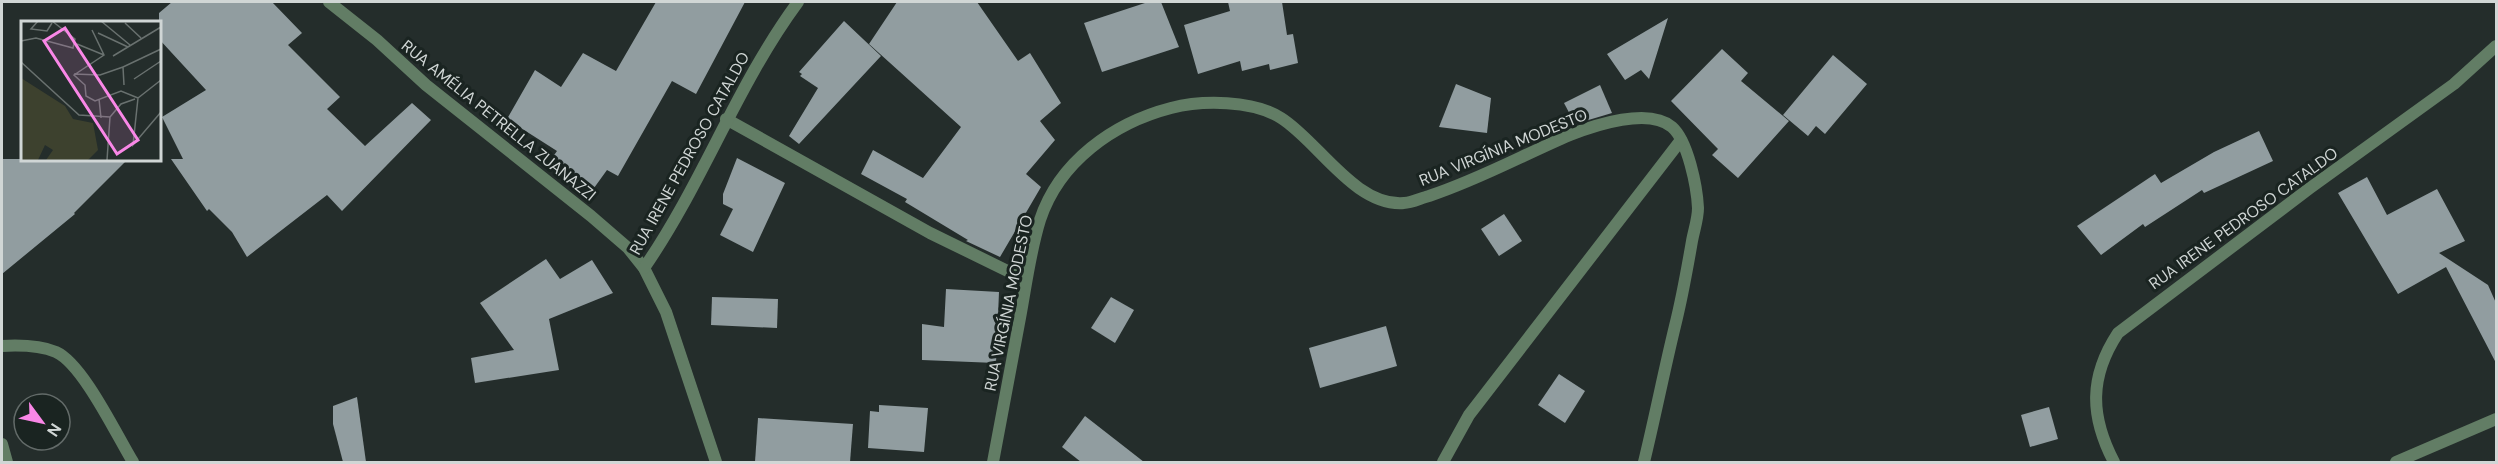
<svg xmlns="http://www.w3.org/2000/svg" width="2498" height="464" font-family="'DM Sans',sans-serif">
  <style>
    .building { fill: #919da0 }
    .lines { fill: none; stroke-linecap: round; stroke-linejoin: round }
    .street { stroke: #627d65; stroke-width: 12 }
    .labels { text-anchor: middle; stroke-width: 6; stroke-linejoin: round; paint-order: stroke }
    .street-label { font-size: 16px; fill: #d0d6d5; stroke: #1a2421 }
    .inset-road { fill: none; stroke: #69716f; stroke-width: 1.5 }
    .view { fill: #fa87e7; fill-opacity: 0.15; stroke: #fa87e7; stroke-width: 3 }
    .inset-edge { fill: none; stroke: #d0d6d5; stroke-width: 3 }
  </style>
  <rect width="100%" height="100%" fill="#242d2b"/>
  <g class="building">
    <path d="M172,2H272L302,33L288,45L340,97L327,109L365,146L412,103L431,120L342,211L327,195L247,257L232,232L209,209L207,211L171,159H183L162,117L206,90L159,39V13Z"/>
    <path d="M656,2H745L696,94L672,81L618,176L607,170L594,188L552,158L557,151L507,119L535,70L561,87L583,53L616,71Z"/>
    <path d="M897,2H977L1018,61L1030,53L1061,103L1040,121L1055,140L1026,174L1041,187L1000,257L966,241L968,240L905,202L907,199L861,174L873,150L923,178L961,127L869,44Z"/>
    <path d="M1148,2H1161L1179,47L1102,72L1084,23Z"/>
    <path d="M1228,2H1282L1287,35L1293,34L1298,63L1270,70L1269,64L1242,71L1240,61L1198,74L1184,25L1230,11Z"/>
    <path d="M1668,18L1649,79L1641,70L1625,80L1607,54Z"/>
    <path d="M844,21L881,56L799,144L789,136L818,88L800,76L802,74L799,72Z"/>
    <path d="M1722,49L1748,73L1741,81L1789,121L1738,178L1712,155L1718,149L1671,101Z"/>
    <path d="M1833,55L1867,84L1825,134L1816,126L1808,136L1783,115Z"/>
    <path d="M1456,84L1491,98L1487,133L1439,127Z"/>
    <path d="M1600,85L1612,113L1575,124L1564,103Z"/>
    <path d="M2259,131L2273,161L2204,193L2202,190L2145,227L2143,224L2101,255L2077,226L2155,174L2161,183L2214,152Z"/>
    <path d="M737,158L785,183L753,252L720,235L733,209L723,204V194Z"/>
    <path d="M2,159H128L74,213L75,214L2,274Z"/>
    <path d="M2367,177L2387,215L2437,189L2465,241L2439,253L2488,285L2496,303V363L2446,267L2398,294L2338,193Z"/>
    <path d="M1504,214L1522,241L1499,256L1481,229Z"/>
    <path d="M546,259L560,279L592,260L613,293L549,319L559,370L475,383L471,358L514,350L480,303Z"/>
    <path d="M946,289L999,292L996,363L922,360V324L944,327Z"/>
    <path d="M712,297L778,299L777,328L711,325Z"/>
    <path d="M1111,297L1134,310L1115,343L1091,328Z"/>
    <path d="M1386,326L1397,366L1320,388L1309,348Z"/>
    <path d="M1559,374L1585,391L1565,423L1538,405Z"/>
    <path d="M357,397L366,462H343L333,424V406Z"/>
    <path d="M879,405L928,408L924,452L868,448L870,411L879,412Z"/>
    <path d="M2049,407L2058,439L2030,447L2021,415Z"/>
    <path d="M1085,416L1144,462H1081L1062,447Z"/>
    <path d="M758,418L853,424L850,462H755Z"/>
  </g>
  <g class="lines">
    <g class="street">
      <path d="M329,2L377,40L426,85L591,216L628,248L644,268L666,312L716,462"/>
      <path d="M726,119L930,233L1026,280"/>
      <path d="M644,268C703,183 736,86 798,2"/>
      <path d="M2,346C20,345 39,345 56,352C83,364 117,436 133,462"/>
      <path d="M2,444L7,462"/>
      <path d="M993,462C1002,414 1011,366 1020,318C1026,286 1030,252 1040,220C1059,162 1113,123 1171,108C1202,100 1253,100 1281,118C1318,141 1355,207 1404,203C1412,203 1421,198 1429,196C1478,180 1523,155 1570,135C1595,125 1649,107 1672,127C1688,141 1697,187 1698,208C1698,219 1694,230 1692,241C1687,270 1682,298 1675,326C1664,371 1655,417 1644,462"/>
      <path d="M1443,462L1469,415L1681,140"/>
      <path d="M2114,462C2090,416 2089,377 2118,333L2310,188L2454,84L2496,46"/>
      <path d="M2396,462L2496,419"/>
    </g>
  </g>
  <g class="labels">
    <g class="street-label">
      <text transform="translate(499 120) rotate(39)" y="6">RUA AMÉLIA PETRELLA ZUANAZZI</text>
      <text transform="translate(1503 147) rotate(-22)" y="6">RUA VIRGÍNIA MODESTO</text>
      <text transform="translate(689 153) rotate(-61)" y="6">RUA IRENE PEDROSO CATALDO</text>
      <text transform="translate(2243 218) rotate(-36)" y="6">RUA IRENE PEDROSO CATALDO</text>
      <text transform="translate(1008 303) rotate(-78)" y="6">RUA VIRGÍNIA MODESTO</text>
    </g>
  </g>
  <g transform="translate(21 21)">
    <rect width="140" height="140" fill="#242d2b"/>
    <path d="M0,57L44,85L52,98L72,102L77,129L67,139H25L32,129L24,124L17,139H0Z" fill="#3d412e"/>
    <path class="inset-road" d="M17,0L10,8L26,10L31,2M80,0L109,24M104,2L120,17M71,9L83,34L53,54L64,64L65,75L74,80L100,70L117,77M77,12L107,26M0,20L15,17L52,27L54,18L31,0M56,23L83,34M92,35L140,6M0,41L58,94L89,96M53,53L79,54L102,46M113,58L140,40M103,64L102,46L140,28M117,77L112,124L140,91M117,77L140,59M78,78L80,97M86,139L89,96L100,83L114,78"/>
    <path class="view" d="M44,7L117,119L96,133L23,20Z"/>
    <rect width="140" height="140" class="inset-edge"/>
  </g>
  <rect width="2498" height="464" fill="none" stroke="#d0d6d5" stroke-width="6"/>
  <g transform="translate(42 422) rotate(123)"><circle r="28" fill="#1a2421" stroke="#636b69" stroke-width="1.5"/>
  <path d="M0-4.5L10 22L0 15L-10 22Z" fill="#fa87e7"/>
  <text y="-9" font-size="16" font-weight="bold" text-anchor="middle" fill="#d0d6d5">N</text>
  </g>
</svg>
